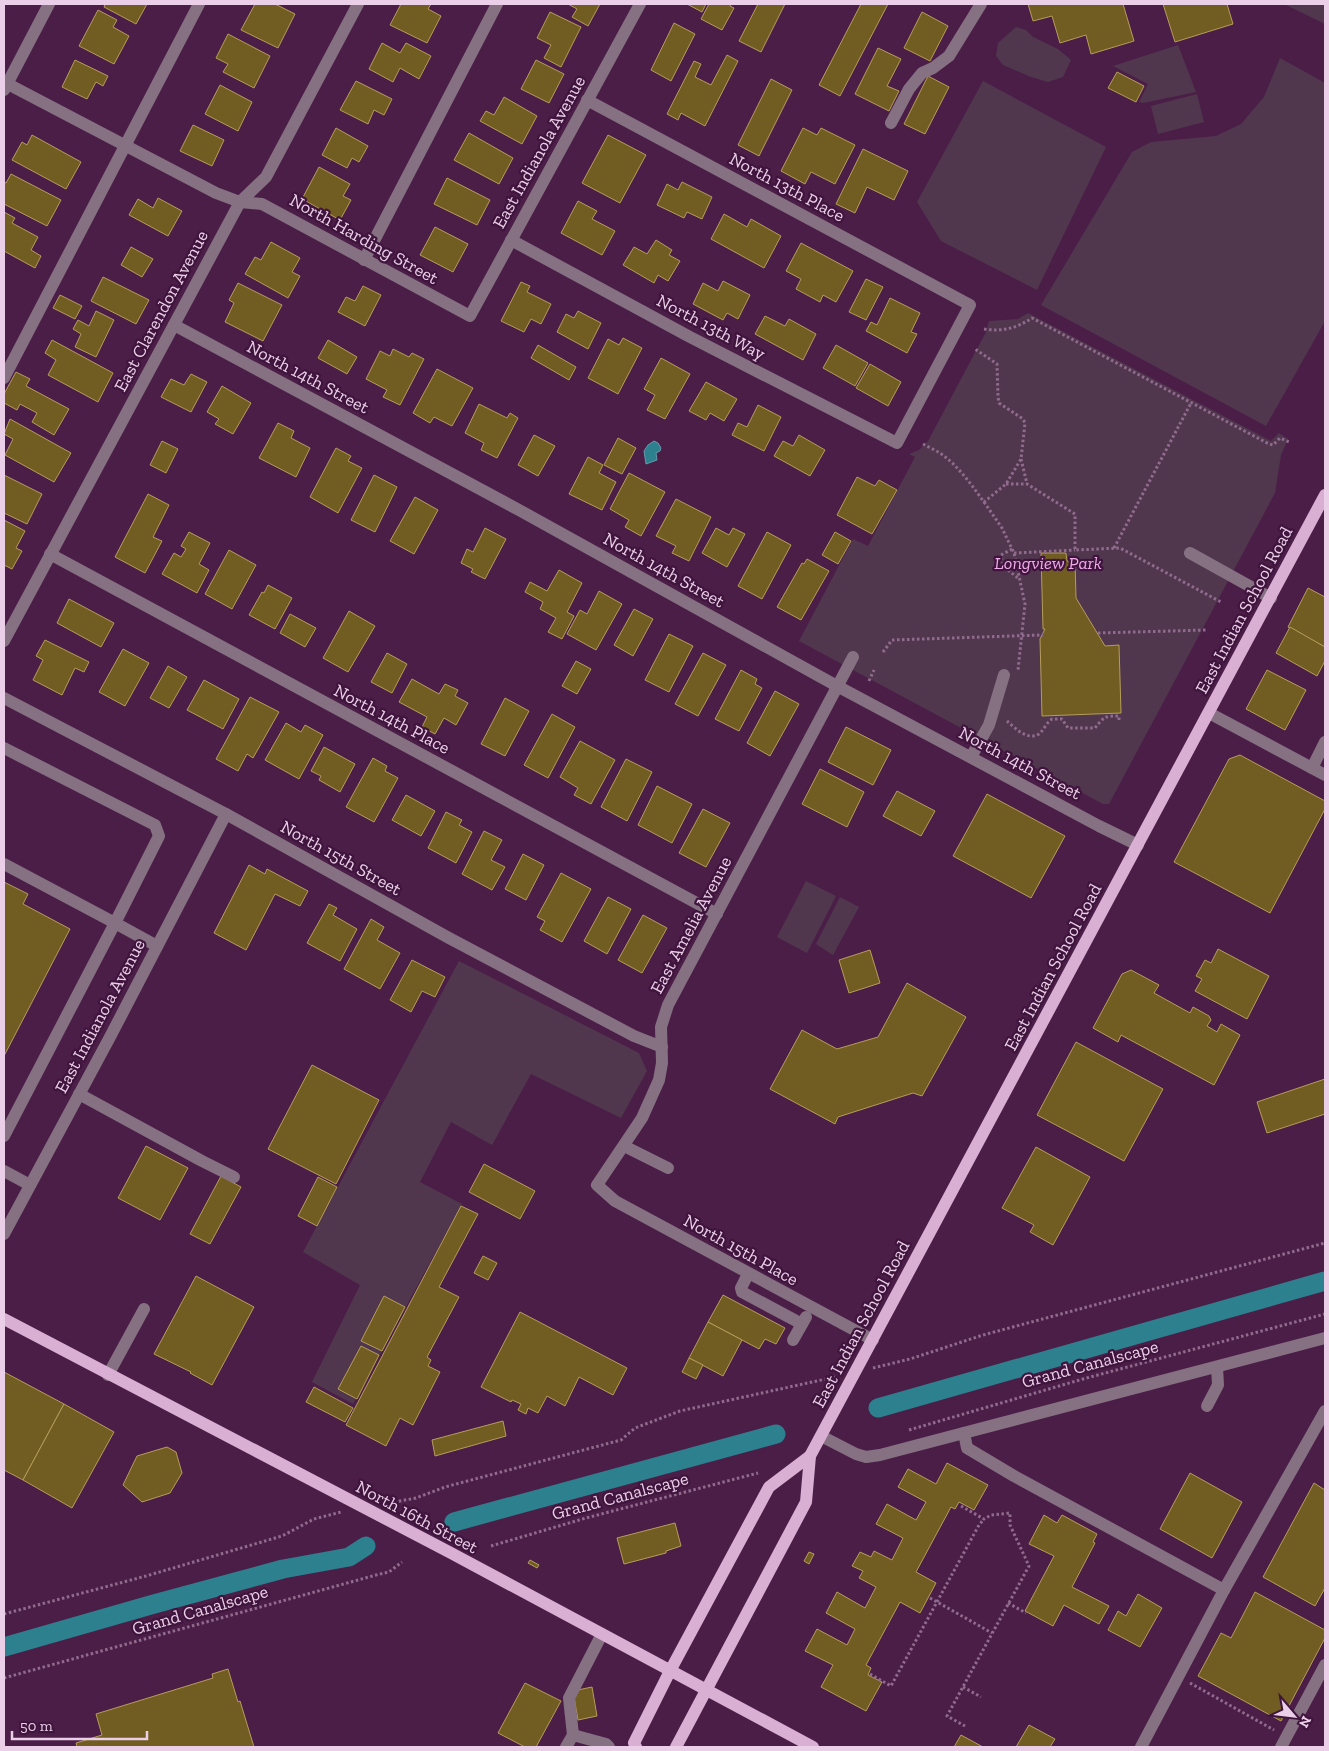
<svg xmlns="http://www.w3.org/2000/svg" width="1329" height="1751" font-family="'Zilla Slab',serif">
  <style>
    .green { fill: #50374e }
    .water { fill: #2d818f; stroke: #6698aa }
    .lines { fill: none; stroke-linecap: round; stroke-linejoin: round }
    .canal { stroke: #2d818f; stroke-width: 19 }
    .building { fill: #715d21; stroke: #b59d5b }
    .path { stroke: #906b8d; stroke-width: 3; stroke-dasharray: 2.5 2.5; stroke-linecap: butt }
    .minor { stroke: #867183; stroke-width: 12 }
    .major { stroke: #d9afd4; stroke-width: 12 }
    .labels { text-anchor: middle; stroke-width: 4.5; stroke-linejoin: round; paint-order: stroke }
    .street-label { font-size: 18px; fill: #ebcfe8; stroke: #3f143d }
    .park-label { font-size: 18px; font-style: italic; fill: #f0ace9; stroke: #3f143d }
  </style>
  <rect width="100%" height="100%" fill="#4b1e48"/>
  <g class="green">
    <path d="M1284,4H1325V24Z"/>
    <path d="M1016,27L1026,30L1033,37L1058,49L1071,60L1063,77L1048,82L1031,77L1003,65L996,56L998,43Z"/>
    <path d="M1178,45L1196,92L1143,103L1139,102L1148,84L1113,66Z"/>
    <path d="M1280,58L1325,83V321L1266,426L1041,305L1132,152L1151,142L1216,136L1241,124L1264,97Z"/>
    <path d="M983,81L1106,147L1037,290L941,241L917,202Z"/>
    <path d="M1197,94L1204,122L1158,134L1151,106Z"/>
    <path d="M1028,313L1271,441L1279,433L1288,439L1281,455L1275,493L1109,804H1103L799,641L853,539L868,546L915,457L909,454L919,450L928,441L986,332L989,321L1018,319Z"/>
    <path d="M806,881L836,896L807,953L777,937Z"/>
    <path d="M840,897L859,907L833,955L816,944Z"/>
    <path d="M459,961L639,1053L647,1071L621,1118L531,1074L492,1145L451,1122L420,1182L462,1204L353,1404L312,1382L360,1285L303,1252Z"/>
  </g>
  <path class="water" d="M654,441L658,443L661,448L660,451L656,453L657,460L646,464L644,451L648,445Z"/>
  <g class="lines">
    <g class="canal">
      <path d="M878,1408L1325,1281"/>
      <path d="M454,1522L776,1434"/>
      <path d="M4,1647L154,1604L283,1569L349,1557L366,1546"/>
    </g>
  </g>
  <g class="building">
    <path d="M105,4H147L136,24L104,7Z"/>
    <path d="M255,4H275L295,14L278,48L241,30Z"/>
    <path d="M401,4H431L428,9L441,16L427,43L390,25Z"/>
    <path d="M568,4H600L588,26L572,17L577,9Z"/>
    <path d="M687,4H706L702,12Z"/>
    <path d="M709,4H731L730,6L734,8L722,30L701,19Z"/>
    <path d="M758,4H785L761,52L739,41Z"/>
    <path d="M861,4H888L840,96L819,85Z"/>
    <path d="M1028,4H1123L1134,41L1091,54L1086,35L1060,43L1052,16L1033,21Z"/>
    <path d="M1163,4H1227L1233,24L1175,42Z"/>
    <path d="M98,10L117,20L113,27L129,36L114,64L79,46Z"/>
    <path d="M550,12L581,27L561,67L544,58L551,45L537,38Z"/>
    <path d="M922,12L948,26L930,61L904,48Z"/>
    <path d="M674,23L695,34L671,81L651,70Z"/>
    <path d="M228,34L270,56L254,88L223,72L228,64L216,58Z"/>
    <path d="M382,43L400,53L406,43L431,56L419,79L400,68L393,82L369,69Z"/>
    <path d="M878,48L901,59L887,86L899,91L889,111L855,94Z"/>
    <path d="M727,55L738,61L705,126L681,113L678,120L667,114L694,61L701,64L695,77L711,85Z"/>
    <path d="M75,60L108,76L103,86L96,82L87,99L62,87Z"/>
    <path d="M536,60L564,74L549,103L521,89Z"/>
    <path d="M1117,72L1144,86L1136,102L1108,88Z"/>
    <path d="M928,76L949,87L925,134L904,124Z"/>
    <path d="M771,79L792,90L759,156L738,145Z"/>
    <path d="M356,81L392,99L384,115L374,110L368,124L340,110Z"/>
    <path d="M220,85L252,102L238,131L205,114Z"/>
    <path d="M504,97L537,116L522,144L480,121L486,111L494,115Z"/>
    <path d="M193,125L224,140L212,166L180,151Z"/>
    <path d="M336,128L368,146L359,162L352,158L347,168L322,155Z"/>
    <path d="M803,128L817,135L821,128L855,145L835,184L811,172L805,184L781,171Z"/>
    <path d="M469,133L513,158L499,184L454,160Z"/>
    <path d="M32,135L81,162L66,189L12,160L22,142L27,145Z"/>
    <path d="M608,135L646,155L620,203L582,183Z"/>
    <path d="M863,149L908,171L894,200L867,187L855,213L836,204Z"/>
    <path d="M319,167L350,184L343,196L351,200L340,220L302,199Z"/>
    <path d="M11,174L61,200L47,226L4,204V182L6,183Z"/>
    <path d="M447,178L490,200L477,225L434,204Z"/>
    <path d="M682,182L712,197L702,219L687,212L684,218L657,205L667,184L678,190Z"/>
    <path d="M158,198L182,211L168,236L129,215L138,199L153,208Z"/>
    <path d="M578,201L597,211L592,219L615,231L602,255L561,233Z"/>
    <path d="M4,212L15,218L12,223L38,237L31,250L41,256L35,268L4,251Z"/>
    <path d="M724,214L747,227L751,219L781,236L764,268L711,239Z"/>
    <path d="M435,227L468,244L453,272L420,255Z"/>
    <path d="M656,240L672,250L669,255L680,261L668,281L658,275L654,283L623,265L634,247L647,254Z"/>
    <path d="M271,242L300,258L292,272L300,276L288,298L245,274L255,257L261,260Z"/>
    <path d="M801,243L853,271L836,302L823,295L820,302L796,289L801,279L786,271Z"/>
    <path d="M131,247L153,259L142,277L121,265Z"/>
    <path d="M103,277L149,300L136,324L91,301Z"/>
    <path d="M866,279L883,287L866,320L849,312Z"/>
    <path d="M723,281L750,295L738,319L727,313L723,320L693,304L703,283L718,291Z"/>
    <path d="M521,282L530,286L527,292L551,304L541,324L531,319L524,332L501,321Z"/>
    <path d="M238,283L282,305L263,341L225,322L234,303L229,300Z"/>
    <path d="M363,286L381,295L365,326L338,312L346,297L355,301Z"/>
    <path d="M60,295L82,306L75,319L53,308Z"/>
    <path d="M890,298L920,313L911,332L917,334L907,353L866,331L871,322L877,325Z"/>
    <path d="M96,311L114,320L96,357L75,347L81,334L73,329L78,320L89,326Z"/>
    <path d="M578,311L601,323L588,349L557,332L566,314L574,318Z"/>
    <path d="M765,316L785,326L789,319L816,334L803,360L755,334Z"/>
    <path d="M623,338L642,348L618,394L588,378L608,339L619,345Z"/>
    <path d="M52,340L113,373L98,402L48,375L56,360L45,353Z"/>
    <path d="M328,340L357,357L347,374L318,358Z"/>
    <path d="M538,345L576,367L569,380L531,358Z"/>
    <path d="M836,345L868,363L855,386L823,368Z"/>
    <path d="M393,349L409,357L412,353L424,359L400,405L383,397L387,390L366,379L380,351L390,356Z"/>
    <path d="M661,358L690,374L665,419L647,410L655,395L644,389Z"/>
    <path d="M870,364L901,382L888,406L856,388Z"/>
    <path d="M437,369L473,388L452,426L434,417L430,423L413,413Z"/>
    <path d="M16,372L30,379L26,386L69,409L54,435L32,422L37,413L20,404L17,410L4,403V394Z"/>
    <path d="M191,374L207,382L191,412L161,397L171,379L184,385Z"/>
    <path d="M706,382L737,399L724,421L710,413L706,420L689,411Z"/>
    <path d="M222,386L251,403L233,434L215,424L219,419L207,412Z"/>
    <path d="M479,404L507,418L510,413L518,418L497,458L481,450L484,443L465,433Z"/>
    <path d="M758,405L781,417L764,451L732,435L738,423L747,427Z"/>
    <path d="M10,419L71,453L54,482L5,455L13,439L4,434Z"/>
    <path d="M278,423L294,431L291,438L310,448L296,477L259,458Z"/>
    <path d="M534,435L555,446L538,476L518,465Z"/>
    <path d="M799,435L825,450L810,476L774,456L783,441L793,446Z"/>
    <path d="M618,438L636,448L622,474L604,465Z"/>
    <path d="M162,441L178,449L166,473L150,465Z"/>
    <path d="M336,448L351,456L348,461L362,468L338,513L310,497Z"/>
    <path d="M588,457L603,465L599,473L616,482L602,510L569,494Z"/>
    <path d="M629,473L665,492L641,536L625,527L629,520L610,509Z"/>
    <path d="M4,475L42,494L27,524L4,513Z"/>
    <path d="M374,475L397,487L375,532L351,520Z"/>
    <path d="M857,477L875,486L879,480L897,490L872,534L837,515Z"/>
    <path d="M148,494L169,505L153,537L162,541L145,573L115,557Z"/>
    <path d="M415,497L438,510L414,554L390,541Z"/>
    <path d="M676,499L711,517L689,561L672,553L676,546L656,536Z"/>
    <path d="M4,520L25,531L16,548L22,551L12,569L4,565Z"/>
    <path d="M485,528L506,539L485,579L471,572L473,569L461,563L467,549L473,552Z"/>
    <path d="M716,528L729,535L733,528L745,534L727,567L702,553Z"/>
    <path d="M189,532L210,543L199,564L209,570L197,593L162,574L174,553L181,557L186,549L181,546Z"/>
    <path d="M767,532L791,545L762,599L738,586Z"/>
    <path d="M835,532L851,541L838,564L822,555Z"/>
    <path d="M229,550L256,565L232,609L205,594Z"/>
    <path d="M1041,553H1066L1067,561H1075L1076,598L1105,646L1119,645L1121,713L1042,716L1040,639L1045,629H1043Z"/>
    <path d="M807,559L829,571L801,620L777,607L802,563L804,564Z"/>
    <path d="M559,570L582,583L567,612L574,616L562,639L548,632L556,618L540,609L543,602L525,592L530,582L547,591Z"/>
    <path d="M268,585L292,598L275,629L249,615L262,592L264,593Z"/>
    <path d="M1308,588L1325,597V647L1288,627Z"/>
    <path d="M599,591L622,604L596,650L567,634L580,610L587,614Z"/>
    <path d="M69,599L114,623L101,647L57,623Z"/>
    <path d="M634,609L653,619L633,656L614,645Z"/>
    <path d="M349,611L375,626L348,672L323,658Z"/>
    <path d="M290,614L316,628L305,647L280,633Z"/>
    <path d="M1290,627L1325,647V661L1317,676L1276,653Z"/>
    <path d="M669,634L693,646L669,692L645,680Z"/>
    <path d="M45,640L89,662L84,672L75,668L62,695L33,680L43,660L36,656Z"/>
    <path d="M123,649L149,663L125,706L99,692Z"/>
    <path d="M387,653L407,664L392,693L371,682Z"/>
    <path d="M703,653L726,665L698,716L675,704Z"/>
    <path d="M576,661L591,669L577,694L562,686Z"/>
    <path d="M168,666L187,677L169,708L150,698Z"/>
    <path d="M741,670L757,679L755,684L762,688L739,731L715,719Z"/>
    <path d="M1267,670L1306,690L1285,730L1246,709Z"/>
    <path d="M412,679L439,694L445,684L458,690L455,696L468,703L456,725L444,718L435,734L422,727L427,717L399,702Z"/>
    <path d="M204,680L239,699L223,729L187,710Z"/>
    <path d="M775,691L799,704L770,756L747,743Z"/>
    <path d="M250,697L279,712L253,758L247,754L238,771L216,759Z"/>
    <path d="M505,698L529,711L505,756L481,744Z"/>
    <path d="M552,714L575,727L548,778L524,765Z"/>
    <path d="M286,723L301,732L305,725L323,735L299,779L265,760Z"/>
    <path d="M846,727L891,750L873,785L828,762Z"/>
    <path d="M580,741L615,760L591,804L574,795L578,788L560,777Z"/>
    <path d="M324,747L355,764L340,792L319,780L321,776L311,771Z"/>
    <path d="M1240,755L1325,801V809L1270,913L1174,862L1229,759Z"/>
    <path d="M373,758L387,766L385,771L398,778L374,822L346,807Z"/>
    <path d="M626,759L652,772L627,821L601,807Z"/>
    <path d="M820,769L864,792L847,827L802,804Z"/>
    <path d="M657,786L692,804L672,843L638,825Z"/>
    <path d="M897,791L935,811L921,836L883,816Z"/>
    <path d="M987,794L1065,836L1031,898L953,856Z"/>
    <path d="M406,795L435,811L421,836L392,820Z"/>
    <path d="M703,809L730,823L706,867L679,853Z"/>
    <path d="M446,812L462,820L459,825L472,832L456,863L428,848Z"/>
    <path d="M484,831L502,840L491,860L505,867L492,890L462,874Z"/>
    <path d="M523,854L544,865L526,900L505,889Z"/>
    <path d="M249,865L265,874L267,869L308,891L300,906L275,894L246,950L214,933Z"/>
    <path d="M561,873L591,889L562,942L540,930L545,921L537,917Z"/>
    <path d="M4,882L28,894L23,904L70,929L4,1056Z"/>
    <path d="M608,897L631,909L607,954L584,941Z"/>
    <path d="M329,904L337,908L333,915L357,929L340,961L307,943Z"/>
    <path d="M643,915L667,928L642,973L618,960Z"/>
    <path d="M371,919L384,927L377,940L400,953L380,989L344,969Z"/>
    <path d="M1218,949L1269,976L1247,1019L1195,991L1202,979L1196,976L1205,960L1211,963Z"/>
    <path d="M870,950L880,983L849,993L839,960Z"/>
    <path d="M412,960L445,977L435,997L422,991L411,1012L390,1000Z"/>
    <path d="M1131,970L1159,985L1154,993L1190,1013L1193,1007L1209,1016L1211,1020L1207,1026L1217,1032L1221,1024L1240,1035L1214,1085L1121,1035L1118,1042L1093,1028L1122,974Z"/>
    <path d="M907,983L966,1017L922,1096L913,1093L838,1117L835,1124L770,1089L802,1030L837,1049L878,1037Z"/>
    <path d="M1076,1042L1163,1089L1124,1161L1037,1115Z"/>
    <path d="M312,1065L379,1100L336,1184L268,1149Z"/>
    <path d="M1325,1079V1114L1267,1133L1257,1102Z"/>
    <path d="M146,1146L188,1168L160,1220L118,1198Z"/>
    <path d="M1036,1147L1090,1177L1053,1245L1030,1232L1034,1225L1002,1208Z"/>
    <path d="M484,1164L535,1191L520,1219L469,1192Z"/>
    <path d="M221,1176L241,1187L210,1244L190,1234Z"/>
    <path d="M318,1177L337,1187L317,1226L298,1216Z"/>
    <path d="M461,1206L478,1214L439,1287L459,1297L427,1357L431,1360L428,1366L440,1372L413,1425L400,1418L386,1446L346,1425Z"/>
    <path d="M483,1256L497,1263L488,1280L474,1273Z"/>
    <path d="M196,1276L254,1307L212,1385L190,1373L191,1372L154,1354Z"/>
    <path d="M723,1295L785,1328L776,1344L765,1339L759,1349L708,1322Z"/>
    <path d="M384,1296L405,1307L382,1351L361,1341Z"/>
    <path d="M520,1312L627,1368L613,1395L579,1377L565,1406L547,1396L538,1413L528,1408L526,1414L518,1410L521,1404L512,1400L511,1402L481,1387Z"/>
    <path d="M708,1322L742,1340L723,1376L689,1358Z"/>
    <path d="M361,1346L379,1355L357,1399L338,1389Z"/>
    <path d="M689,1358L703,1365L696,1379L682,1372Z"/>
    <path d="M4,1372L64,1404L23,1480L4,1470Z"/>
    <path d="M314,1387L353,1408L345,1422L306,1402Z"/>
    <path d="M64,1404L114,1432L72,1508L23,1480Z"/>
    <path d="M503,1421L506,1436L435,1456L432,1440Z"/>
    <path d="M167,1447L176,1452L182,1473L170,1493L142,1502L123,1485L137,1456Z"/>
    <path d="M947,1463L988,1485L974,1510L959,1502L955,1509L951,1507L916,1572L936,1583L920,1613L900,1602L866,1665L871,1668L868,1675L882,1682L866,1711L821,1687L833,1665L805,1651L817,1629L847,1645L855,1629L826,1613L837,1592L865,1608L876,1587L859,1578L863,1571L852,1566L860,1552L871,1557L874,1551L892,1560L903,1538L876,1524L887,1504L916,1520L926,1502L898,1487L908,1469L936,1484Z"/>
    <path d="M1190,1473L1242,1502L1212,1558L1160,1529Z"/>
    <path d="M1314,1483L1325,1490V1588L1315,1606L1263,1577Z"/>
    <path d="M1044,1515L1057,1523L1062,1515L1097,1534L1093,1542L1095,1543L1072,1587L1109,1606L1099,1624L1064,1605L1053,1626L1025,1611L1054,1556L1029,1544Z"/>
    <path d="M675,1523L681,1546L666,1551V1553L624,1564L617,1538Z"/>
    <path d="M809,1552L814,1554L809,1564L804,1561Z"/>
    <path d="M530,1560L539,1565L537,1568L528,1563Z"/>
    <path d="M1255,1592L1325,1630V1638L1281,1721L1198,1676L1221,1633L1231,1638Z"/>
    <path d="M1138,1594L1162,1608L1140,1647L1108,1630L1118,1611L1126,1616Z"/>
    <path d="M228,1669L238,1702L240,1701L254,1747H77L76,1743L102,1735L96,1714L213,1678L212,1674Z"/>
    <path d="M525,1683L561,1701L536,1747H525L498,1733Z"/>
    <path d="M592,1687L597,1716L578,1720L573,1691Z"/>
    <path d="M1029,1725L1055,1739L1050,1747H1016Z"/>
    <path d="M961,1735L983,1747H954Z"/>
  </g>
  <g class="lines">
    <g class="path">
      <path d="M984,329C1002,332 1017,328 1032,318L1269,444L1273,445L1280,438L1289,442"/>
      <path d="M923,444C930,448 938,451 944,456C960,468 973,487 984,502L1006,484L1021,459L1025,423L1023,419L999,403L998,397L997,364L975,349"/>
      <path d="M1021,459L1027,484"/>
      <path d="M1006,484H1027L1075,514V550L1120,548L1221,602"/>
      <path d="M984,502L1002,528L1014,553L1025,604L1018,670"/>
      <path d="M1114,548L1191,403"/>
      <path d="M1012,549L1001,555L1003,566L1019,579"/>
      <path d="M1014,553L1075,550"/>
      <path d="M1098,633L1206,630"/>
      <path d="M883,652L892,640L1043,635"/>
      <path d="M869,681L874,670"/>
      <path d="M1007,721C1015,728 1027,741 1039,734C1044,730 1046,723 1052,719H1062L1068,728H1095C1104,717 1104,716 1119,716V722"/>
      <path d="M873,1368L910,1359L983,1335L1325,1243"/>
      <path d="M909,1430L1083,1379L1325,1314"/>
      <path d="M389,1503L416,1498L445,1487L621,1440L635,1428L680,1411L835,1377"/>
      <path d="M961,1506L984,1519L991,1515L1010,1513V1525L1029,1566L947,1716L965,1726"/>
      <path d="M491,1546L586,1518L758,1473"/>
      <path d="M930,1598L992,1633"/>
      <path d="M1008,1603L1026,1613"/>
      <path d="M4,1614L146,1576L282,1536L314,1519L341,1512"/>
      <path d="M870,1674L891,1686L979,1525L984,1519"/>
      <path d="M4,1678L376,1575L389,1572L402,1562"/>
      <path d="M1190,1683L1274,1730"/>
      <path d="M963,1687L981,1697"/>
    </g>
    <g class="minor">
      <path d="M4,82L216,193L240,202L262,204L470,316L640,4"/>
      <path d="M4,90L49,4"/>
      <path d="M891,123L909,89L922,73L933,68L949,56L981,4"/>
      <path d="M511,240L690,337L897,443L970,305L587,100"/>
      <path d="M364,260L497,4"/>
      <path d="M174,325L519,510L837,686L1099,826L1138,845"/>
      <path d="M4,378L199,4"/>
      <path d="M1190,553L1271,598"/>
      <path d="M50,554L717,914"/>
      <path d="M4,641L240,202L266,177L358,4"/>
      <path d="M853,657L668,1005L661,1027L662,1063L659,1080L642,1118L597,1185L615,1201L873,1340"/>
      <path d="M4,698L226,814L449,938L634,1036L662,1047"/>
      <path d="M1209,713L1325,775"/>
      <path d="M4,748L155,825L159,836L115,923L4,864"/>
      <path d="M971,757L989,725L1004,675"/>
      <path d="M1312,768L1325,742"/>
      <path d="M79,1094L202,1161L234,1177"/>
      <path d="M4,1136L115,923L157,946"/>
      <path d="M624,1146L668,1168"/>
      <path d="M4,1171L30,1185"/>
      <path d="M4,1234L110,1037L226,814"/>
      <path d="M748,1274L741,1288L742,1292L802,1324"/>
      <path d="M793,1340L806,1317"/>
      <path d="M108,1375L144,1309"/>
      <path d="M1207,1406L1218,1385L1217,1367"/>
      <path d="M964,1433L967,1448L1014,1476L1224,1590L1325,1411"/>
      <path d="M821,1436L856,1454L866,1457L880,1455L1325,1338"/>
      <path d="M573,1735L606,1744L609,1747"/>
      <path d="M566,1747L573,1735L569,1698L602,1634"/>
      <path d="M1141,1747L1224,1590"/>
      <path d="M1281,1747L1325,1665"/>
    </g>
    <g class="major">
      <path d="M4,1319L451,1553L813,1747"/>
      <path d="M636,1747L634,1743L670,1671L769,1487L810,1456"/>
      <path d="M676,1747L806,1502L810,1456L1325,495"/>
    </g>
  </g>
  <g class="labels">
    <g class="street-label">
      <text transform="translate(539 152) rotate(-61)" y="6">East Indianola Avenue</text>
      <text transform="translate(787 187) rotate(28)" y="6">North 13th Place</text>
      <text transform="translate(364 239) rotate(29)" y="6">North Harding Street</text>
      <text transform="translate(161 311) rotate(-62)" y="6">East Clarendon Avenue</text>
      <text transform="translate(711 327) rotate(28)" y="6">North 13th Way</text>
      <text transform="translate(308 377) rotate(28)" y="6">North 14th Street</text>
      <text transform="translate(664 570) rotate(29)" y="6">North 14th Street</text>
      <text transform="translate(1244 610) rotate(-62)" y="6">East Indian School Road</text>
      <text transform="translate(392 719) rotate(28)" y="6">North 14th Place</text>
      <text transform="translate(1020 763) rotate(28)" y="6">North 14th Street</text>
      <text transform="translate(341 858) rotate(29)" y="6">North 15th Street</text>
      <text transform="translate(691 925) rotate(-62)" y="6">East Amelia Avenue</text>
      <text transform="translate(1053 967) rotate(-62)" y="6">East Indian School Road</text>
      <text transform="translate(100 1016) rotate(-62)" y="6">East Indianola Avenue</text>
      <text transform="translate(741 1250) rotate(29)" y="6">North 15th Place</text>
      <text transform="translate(861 1324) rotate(-62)" y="6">East Indian School Road</text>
      <text transform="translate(1090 1364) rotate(-15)" y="6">Grand Canalscape</text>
      <text transform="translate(620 1496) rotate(-15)" y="6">Grand Canalscape</text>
      <text transform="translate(417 1517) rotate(28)" y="6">North 16th Street</text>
      <text transform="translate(200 1610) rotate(-16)" y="6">Grand Canalscape</text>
    </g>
    <g class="park-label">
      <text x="1048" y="569">Longview Park</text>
    </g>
  </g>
  <rect width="1329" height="1751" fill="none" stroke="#ebcfe8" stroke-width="10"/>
  <g transform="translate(1294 1716) rotate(118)" stroke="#3f143d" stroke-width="4" paint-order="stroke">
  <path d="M0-4L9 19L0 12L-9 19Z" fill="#ebcfe8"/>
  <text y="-8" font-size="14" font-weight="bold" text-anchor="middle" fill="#ebcfe8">N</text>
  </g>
  <path d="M12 1731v8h135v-8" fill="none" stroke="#ebcfe8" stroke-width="2.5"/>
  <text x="20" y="1731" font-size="15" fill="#ebcfe8" stroke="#3f143d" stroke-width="4" paint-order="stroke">50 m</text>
</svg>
